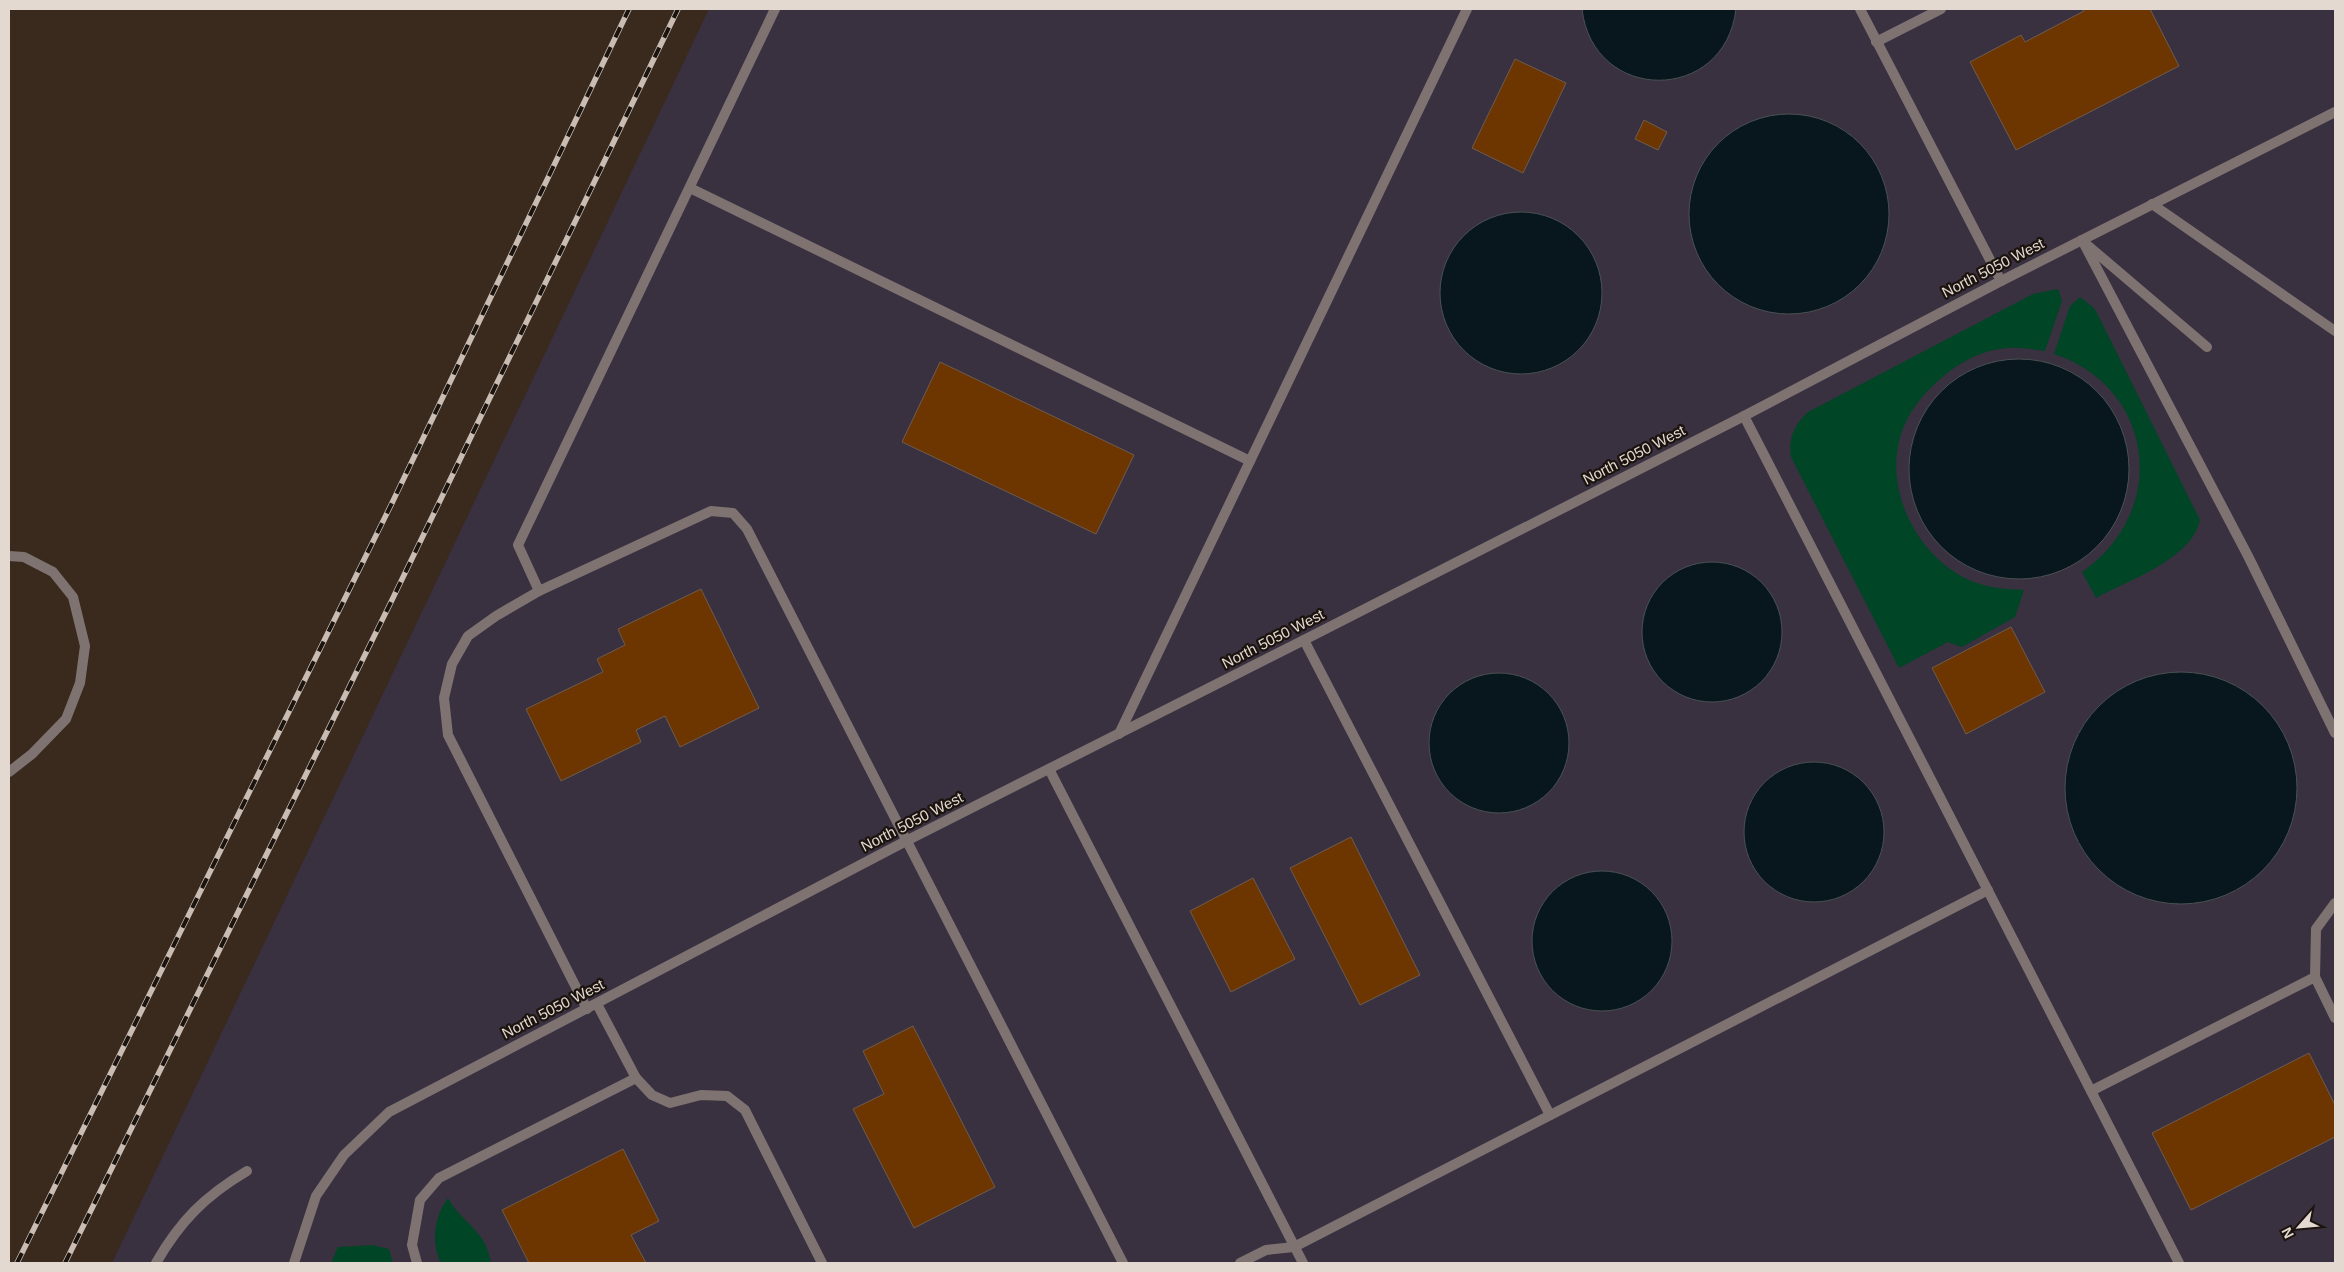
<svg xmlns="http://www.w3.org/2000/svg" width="2344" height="1272" font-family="Arial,sans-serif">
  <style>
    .industrial { fill: #393140 }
    .green { fill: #004526 }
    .water { fill: #08171d; stroke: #4a5153 }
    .building { fill: #6d3601; stroke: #6f5c4f }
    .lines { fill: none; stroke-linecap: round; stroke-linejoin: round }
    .service { stroke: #7f7372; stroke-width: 10 }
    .minor { stroke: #7f7372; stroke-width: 10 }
    .rail-casing { stroke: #c8bcb3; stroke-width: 5.5 }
    .rail { stroke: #1b140e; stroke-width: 4; stroke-dasharray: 11; stroke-linecap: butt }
    .labels { text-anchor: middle; stroke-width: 4.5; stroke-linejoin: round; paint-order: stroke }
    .street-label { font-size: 15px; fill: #e4d9d1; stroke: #1b140e }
  </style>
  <rect width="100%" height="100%" fill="#3a291d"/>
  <path class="industrial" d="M709,9H2335V1263H112Z"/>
  <g class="green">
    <path d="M2058,289L2062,301L2045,351C2030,349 2015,346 2000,349C1977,352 1954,366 1937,382C1922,395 1909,412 1902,431C1882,487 1916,556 1969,580C1987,588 2005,589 2024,590L2015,617L1962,647L1948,642L1899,668L1791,457C1788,439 1794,425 1808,412L2033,294Z"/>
    <path d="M2080,297L2093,307L2097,313L2200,520C2192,559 2129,580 2096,598L2082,572C2169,512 2156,388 2054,354L2070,306Z"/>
    <path d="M448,1198C457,1216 476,1226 485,1244C488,1250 490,1257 491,1263H441C431,1243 434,1217 448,1198Z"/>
    <path d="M372,1245L389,1249L393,1263H331L338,1247Z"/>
  </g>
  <g class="water">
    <path d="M1582,9H1736C1725,104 1593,104 1582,9Z"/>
    <circle cx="1789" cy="214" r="100"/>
    <circle cx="1521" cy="293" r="81"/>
    <circle cx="2019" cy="469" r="110"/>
    <circle cx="1712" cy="632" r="70"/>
    <circle cx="2181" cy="788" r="116"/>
    <circle cx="1499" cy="743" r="70"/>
    <circle cx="1814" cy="832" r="70"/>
    <circle cx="1602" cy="941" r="70"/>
  </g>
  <g class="building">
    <path d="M2083,9H2150L2179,66L2016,150L1970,62L2021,35L2025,42L2084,11Z"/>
    <path d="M1515,59L1566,83L1523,173L1472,148Z"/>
    <path d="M1644,120L1667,132L1658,150L1635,139Z"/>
    <path d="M940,362L1134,455L1096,534L902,442Z"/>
    <path d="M701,589L759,708L680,747L665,716L636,730L641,742L561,781L526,709L603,672L597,659L625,645L618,629Z"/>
    <path d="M2011,627L2045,692L1966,734L1932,668Z"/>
    <path d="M1351,837L1420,975L1360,1005L1290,868Z"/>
    <path d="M1253,878L1295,959L1231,992L1190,911Z"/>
    <path d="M913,1026L995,1187L914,1228L853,1109L884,1094L863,1051Z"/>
    <path d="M2309,1053L2335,1105V1137L2191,1210L2152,1133Z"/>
    <path d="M623,1149L659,1221L631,1235L646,1263H529L502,1210Z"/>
  </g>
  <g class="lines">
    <g class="service">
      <path d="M1860,9L2001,281"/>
      <path d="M1876,42L1941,9"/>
      <path d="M690,188L1250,461"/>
      <path d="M2152,204L2335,331"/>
      <path d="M2082,240L2248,556L2335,733"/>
      <path d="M2086,244L2207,347"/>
      <path d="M1744,416L2091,1091"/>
      <path d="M9,556L24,557L53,572L73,597L85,646L80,683L66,719L32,754L9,772"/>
      <path d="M539,591L518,545L775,9"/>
      <path d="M1304,640L1550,1115"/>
      <path d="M1119,734L1467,9"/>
      <path d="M1049,769L1303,1263"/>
      <path d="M2335,903L2316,929L2315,977L2335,1018"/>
      <path d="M587,1009L448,735L444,698L452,664L468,636L496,616L539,591L711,511L733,513L747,529L1123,1263"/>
      <path d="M636,1078L652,1095L670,1103L701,1095L727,1096L745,1110L822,1263"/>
      <path d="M294,1263L316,1196L344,1155L389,1112L908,840L1304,640L1744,416L2001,281L2335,112"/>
      <path d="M417,1263L412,1245L420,1200L439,1178L636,1078L597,1004"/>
      <path d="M1240,1263L1266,1250L1294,1247L1988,890"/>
      <path d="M2179,1263L2091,1091L2315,977"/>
    </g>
    <path class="minor" d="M156,1263C180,1221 205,1196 247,1171"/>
    <defs>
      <g id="rail">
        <path d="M17,1263L392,503L629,9"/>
        <path d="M65,1263L391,602L678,9"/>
      </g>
    </defs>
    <use href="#rail" class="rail-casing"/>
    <use href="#rail" class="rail"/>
  </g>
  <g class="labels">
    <g class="street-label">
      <text transform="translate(1993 268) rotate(-27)" y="5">North 5050 West</text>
      <text transform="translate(1634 455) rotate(-27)" y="5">North 5050 West</text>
      <text transform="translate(1273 639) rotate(-27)" y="5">North 5050 West</text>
      <text transform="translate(912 822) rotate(-27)" y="5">North 5050 West</text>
      <text transform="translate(553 1009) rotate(-27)" y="5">North 5050 West</text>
    </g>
  </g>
  <rect width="2344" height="1272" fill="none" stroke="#e4d9d1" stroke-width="20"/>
  <g transform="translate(2299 1227) rotate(243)" stroke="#1b140e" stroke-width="4" paint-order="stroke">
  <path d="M0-4L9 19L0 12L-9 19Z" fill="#e4d9d1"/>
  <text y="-8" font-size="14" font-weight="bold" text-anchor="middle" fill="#e4d9d1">N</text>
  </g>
</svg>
